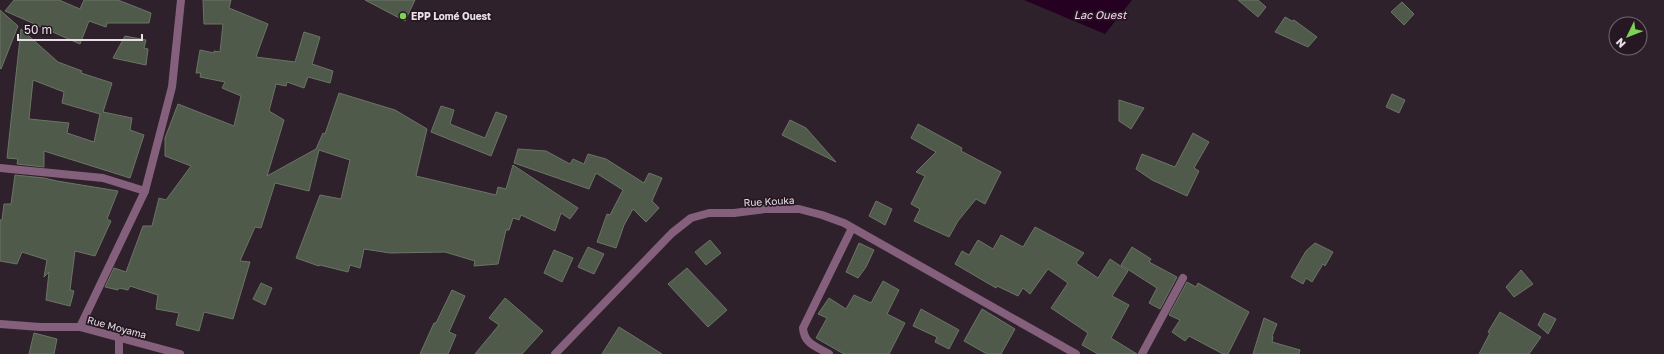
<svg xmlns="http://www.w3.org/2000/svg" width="1664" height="354" font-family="'Golos Text',sans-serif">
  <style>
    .water { fill: #250020 }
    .building { fill: #4f5a4b; stroke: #6a7565; fill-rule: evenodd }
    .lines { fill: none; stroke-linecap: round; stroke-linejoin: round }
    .minor { stroke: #85607d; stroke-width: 8 }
    .poi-dot { fill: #7dd154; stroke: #251822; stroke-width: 1.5 }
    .labels { text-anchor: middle; stroke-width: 3.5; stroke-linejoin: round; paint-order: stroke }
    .poi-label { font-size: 10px; font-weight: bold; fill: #e9e0e7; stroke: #251822; text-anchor: start }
    .street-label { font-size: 10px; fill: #e9e0e7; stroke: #251822 }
    .water-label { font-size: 11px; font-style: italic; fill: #fccff1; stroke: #251822 }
  </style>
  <rect width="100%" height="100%" fill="#2f212b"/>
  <path class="water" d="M1024,0H1132L1105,34Z"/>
  <g class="building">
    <path d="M14,0H59L80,9L84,0H118L151,13L149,23H107L106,27L89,21L80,44L5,11Z"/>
    <path d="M203,0H231L229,8L268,24L256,57L295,62L304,32L320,37L312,64L333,71L330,83L308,77L304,88L287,82L286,86L276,84L269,111L284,120L267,176L316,149L323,133L325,134L339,93L395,110L427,129L416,176L496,195L498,187L506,189L513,165L578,208L570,219L561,213L555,231L521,215L519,220L513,218L509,230H506L498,264L474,266L475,261L445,252L390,253L364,249L360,268L350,265L348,272L320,265L319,266L296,258L320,195L341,199L350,160L319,150L309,191L275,183L261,228L255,227L240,261L250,262L233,319L204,312L199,331L176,325L179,313L156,309L158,295L130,286L128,290L119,288L118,290L105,287L114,268L126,272L143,226H152L159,198L166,200L191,166L165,156V138L178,104L234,126L241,96L222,88L225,82L200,77L201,73H196L200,50L214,53V51L220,52L223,24H204Z"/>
    <path d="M365,0H415L405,21Z"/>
    <path d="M1238,0H1258L1266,7L1258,17Z"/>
    <path d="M1402,2L1414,14L1404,25L1391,12Z"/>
    <path d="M0,10L18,26L1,69L0,68Z"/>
    <path d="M1285,17L1292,21L1294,20L1317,37L1308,47L1275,32Z"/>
    <path d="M21,29L58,62L82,71L81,73L112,83L103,112L132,118L130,130L144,135L130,178L44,151V167L17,164L18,159L7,158ZM33,80L64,92L62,103L100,114L94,142L67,133L69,123L29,119Z"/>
    <path d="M125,36L146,40L144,48L148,49L146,65L113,58Z"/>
    <path d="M1392,94L1405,100L1399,113L1386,107Z"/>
    <path d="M1119,100L1144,108L1131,129L1119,121Z"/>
    <path d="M441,106L454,110L450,124L485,138L496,112L507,116L491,156L431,132Z"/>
    <path d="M790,120L806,128L836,162L782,135Z"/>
    <path d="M918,124L962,148L961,151L1001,172L985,204L976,199L958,221L949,237L914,221L920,209L911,204L925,176L916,172L936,152L911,138Z"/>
    <path d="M1193,133L1209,142L1194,168L1199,171L1187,196L1152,180L1136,169L1142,154L1175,167Z"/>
    <path d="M518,149L546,151L570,164L573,159L584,164L588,154L606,159L644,183L649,173L662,178L652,201L659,208L646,222L633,209L624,225L616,248L597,242L607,214L610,215L623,190L596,173L589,189L514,163Z"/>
    <path d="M15,175L44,178L57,181L118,191L107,219L111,221L95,256L75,251L70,290L74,291L70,306L46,300L49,272L44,277L47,260L22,252L17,264L0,261V220H2L4,204H11Z"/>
    <path d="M876,201L892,209L885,225L869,216Z"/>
    <path d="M1035,227L1084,253L1076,263L1098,278L1110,259L1128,271L1112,296L1129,305L1111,338L1137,354H1098L1082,345L1088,333L1051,308L1068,283L1048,269L1030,294L1023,288L1018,296L997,286L996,288L955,264L962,251L969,255L978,240L993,249L1001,235L1023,247Z"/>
    <path d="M710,240L721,253L706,265L695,252Z"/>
    <path d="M859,243L874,250L866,267L858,278L846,272Z"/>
    <path d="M1315,243L1333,252L1325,266L1323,264L1312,282L1306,278L1303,284L1291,277L1306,251Z"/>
    <path d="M588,247L604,254L594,274L578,267Z"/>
    <path d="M1132,247L1151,259L1149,262L1177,277L1160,309L1149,303L1157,288L1121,265Z"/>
    <path d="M554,250L573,258L562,282L544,273Z"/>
    <path d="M687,268L727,310L708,327L668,284Z"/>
    <path d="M1521,270L1533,284L1514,297L1506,287Z"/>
    <path d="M883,281L899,290L887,314L905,323L889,354H844L816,338L827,318L818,314L829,298L846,309L854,295L871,303Z"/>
    <path d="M1187,282L1196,287L1198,283L1249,312L1228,354H1223L1189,336L1185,341L1172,332L1180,320L1169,315Z"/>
    <path d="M261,283L272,288L265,305L253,299Z"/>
    <path d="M452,290L465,296L449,332L456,335L448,354H420L434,323H436Z"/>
    <path d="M505,298L543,331L522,354H475L499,325L489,318Z"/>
    <path d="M921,309L959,330L949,349L935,342L937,337L913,326Z"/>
    <path d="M982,309L1015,329L1001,354H987L964,341Z"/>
    <path d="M1500,312L1541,337L1529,354H1479L1490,333L1488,332Z"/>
    <path d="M1544,313L1556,319L1548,334L1538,325Z"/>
    <path d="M1264,318L1277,324L1272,336L1273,337L1272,342L1300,350L1299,354H1253Z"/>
    <path d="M619,327L662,354H602Z"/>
    <path d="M34,333L57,339L54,354H29Z"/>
  </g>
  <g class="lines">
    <g class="minor">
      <path d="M0,168L103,178L145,191"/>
      <path d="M0,324L40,327H80L180,354"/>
      <path d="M80,327L145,191L172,87L181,0"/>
      <path d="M119,354V338"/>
      <path d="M555,354L672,233L691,218L709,213H734L765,209H799L822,215L844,223L1076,354"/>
      <path d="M829,354C817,347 804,344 803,328L852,228"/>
      <path d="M1142,354L1183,278"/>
    </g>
  </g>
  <circle class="poi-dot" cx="403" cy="16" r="4"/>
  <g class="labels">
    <g class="poi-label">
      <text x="411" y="20">EPP Lomé Ouest</text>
    </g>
    <g class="street-label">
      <text transform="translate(769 201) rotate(-3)" y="4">Rue Kouka</text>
      <text transform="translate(117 327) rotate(15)" y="4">Rue Moyama</text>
    </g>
    <g class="water-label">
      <text x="1100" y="19">Lac Ouest</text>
    </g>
  </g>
  <g transform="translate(1628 36) rotate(227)"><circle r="19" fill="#251822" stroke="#736871"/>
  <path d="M0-3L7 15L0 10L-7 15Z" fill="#7dd154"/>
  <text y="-6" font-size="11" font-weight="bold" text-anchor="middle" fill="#e9e0e7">N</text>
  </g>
  <path d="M18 34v6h124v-6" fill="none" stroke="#e9e0e7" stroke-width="2"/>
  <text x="24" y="34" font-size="12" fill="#e9e0e7" stroke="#251822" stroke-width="3" paint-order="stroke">50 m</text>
</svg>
